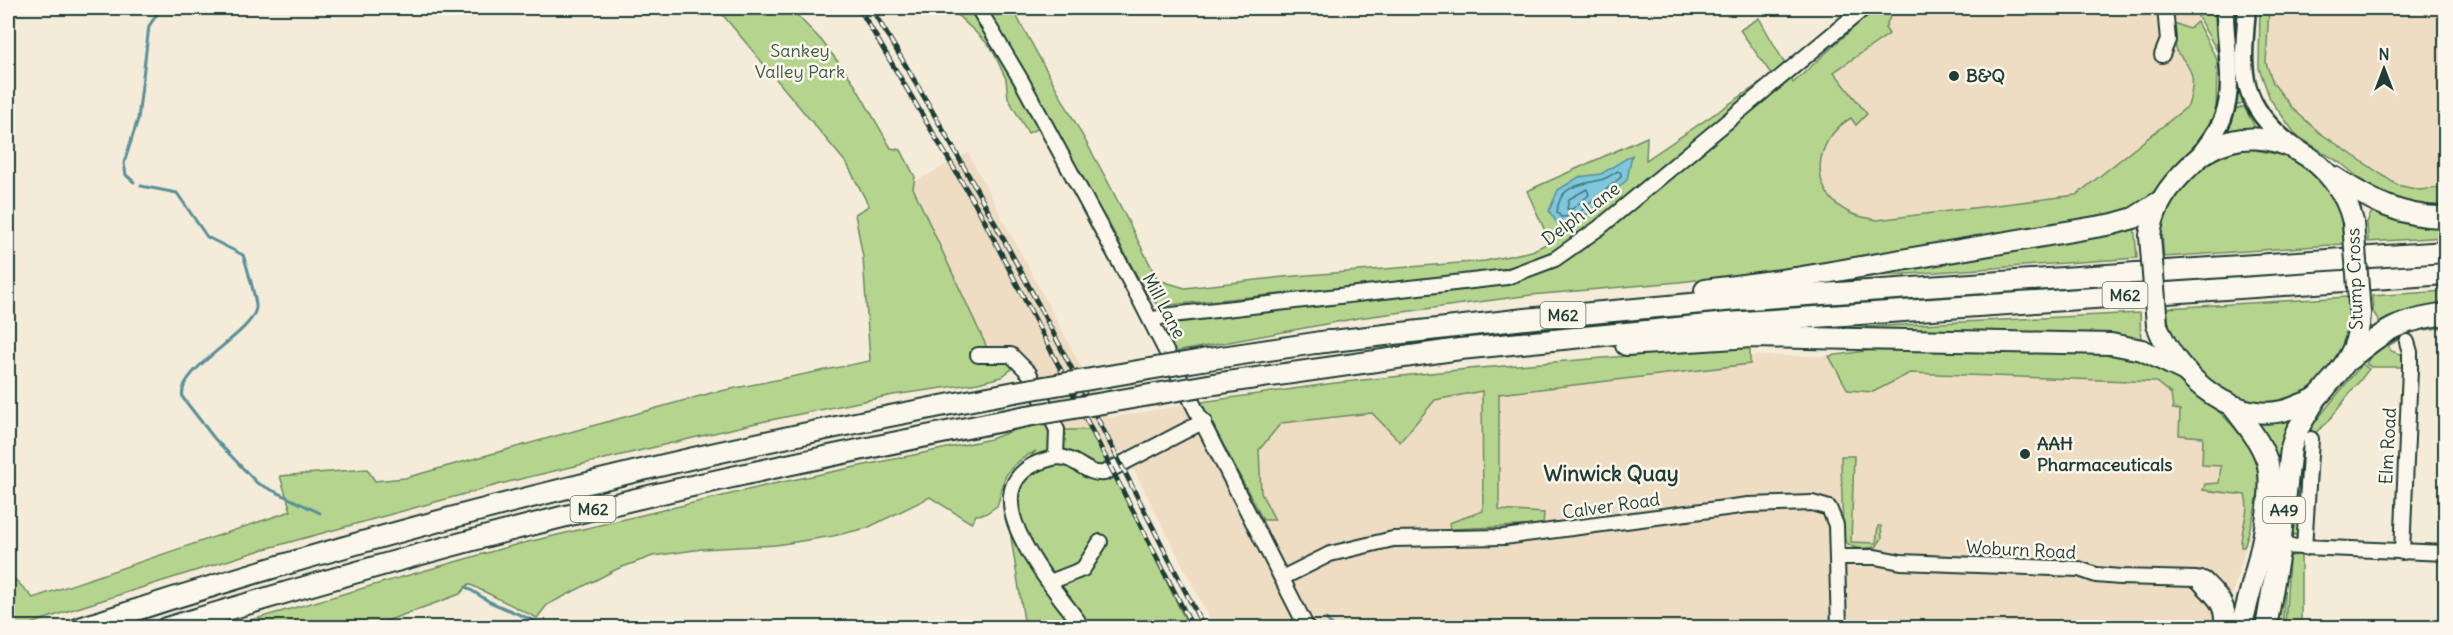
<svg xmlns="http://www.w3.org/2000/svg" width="2453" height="635" font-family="Delius,sans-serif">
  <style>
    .built { fill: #eedcc3 }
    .green { fill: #b5d58e; stroke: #6a8961; stroke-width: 1.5 }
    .water { fill: #7ec7de; stroke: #58909a; stroke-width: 1.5 }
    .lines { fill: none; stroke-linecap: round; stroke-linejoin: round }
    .shore { stroke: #457478; stroke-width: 1.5 }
    .stream { stroke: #58909a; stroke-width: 3 }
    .minor-casing { stroke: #1f3d34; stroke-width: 18 }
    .major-casing { stroke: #1f3d34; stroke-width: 21 }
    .highway-casing { stroke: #1f3d34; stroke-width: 24 }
    .minor { stroke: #fbf7ec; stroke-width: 14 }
    .major { stroke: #fbf7ec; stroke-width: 16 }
    .highway { stroke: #fbf7ec; stroke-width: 20 }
    .rail-casing { stroke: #1f3d34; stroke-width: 5 }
    .rail { stroke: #fbf7ec; stroke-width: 3; stroke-dasharray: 9; stroke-linecap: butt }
    .highway-bridge-casing { stroke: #1f3d34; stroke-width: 24; stroke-linecap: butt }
    .highway-bridge { stroke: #fbf7ec; stroke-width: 20 }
    .poi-dot { fill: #1f3d34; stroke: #fbf7ec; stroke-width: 2 }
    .labels { text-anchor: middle; stroke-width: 5; stroke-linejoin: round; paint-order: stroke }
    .shield { fill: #fbf7ec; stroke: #61756b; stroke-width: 1.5 }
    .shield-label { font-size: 16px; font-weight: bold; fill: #1f3d34 }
    .park-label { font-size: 18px; fill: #3d5b46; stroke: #fbf7ec }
    .poi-label { font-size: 18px; font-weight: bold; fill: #1f3d34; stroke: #fbf7ec; text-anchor: start }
    .street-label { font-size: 18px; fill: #1f3d34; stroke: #fbf7ec }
    .quarter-label { font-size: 21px; font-weight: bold; fill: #1f3d34; stroke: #fbf7ec }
  </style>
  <rect width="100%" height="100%" fill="#f5ebd9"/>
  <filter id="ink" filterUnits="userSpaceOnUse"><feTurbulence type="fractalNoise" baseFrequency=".0167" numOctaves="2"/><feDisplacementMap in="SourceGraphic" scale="12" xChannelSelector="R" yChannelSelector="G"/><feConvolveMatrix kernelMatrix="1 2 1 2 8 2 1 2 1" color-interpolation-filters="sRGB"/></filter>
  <g filter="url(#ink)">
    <g class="built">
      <path d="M1894,8H2198L2197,22L2189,29L2175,23L2176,51L2190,66L2193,91L2188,106L2076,195L1877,220L1851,214L1829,196L1820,173L1822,148L1828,137L1851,118L1834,72L1888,34L1885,28Z"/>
      <path d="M2269,8H2440L2446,38L2445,187L2420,190L2398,185L2320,133L2293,109L2273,83L2266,63Z"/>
      <path d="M968,153L1108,418L1186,405L1199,429L1216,420L1737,356H1829L1902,346L2110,351L2212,406L2259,483L2255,514L2232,595L2217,609L2215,627H1214L1124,450L1091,466L1053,452L1017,370L981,339L911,184Z"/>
    </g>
    <g class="green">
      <path d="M717,8H790L821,40L852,80L891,148L901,150L915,177L913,188L989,352L1004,351L1016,366L1001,377L978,383L893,395L756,423L508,482L261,550L71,610L22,627H8V572L33,598L291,511L280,476L367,469L375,481L405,478L711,393L870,361L863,257L855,214L869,206L847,164Z"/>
      <path d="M950,8H1012L1107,180L1158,280L1185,288L1283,277L1485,261L1532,251L1550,242L1527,191L1647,137L1646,160L1772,75L1740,30L1759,18L1785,64L1793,83L1875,8H1894L1885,28L1889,34L1834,72L1867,114L1856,125L1851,118C1813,140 1807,192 1850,213C1858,217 1869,218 1877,220L2076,195L2188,106C2196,80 2194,70 2176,51L2174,23L2189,29L2197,22L2217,60L2216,117L2206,133L2143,204L2123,213L1841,263L1679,282L1531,295L1358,318L1175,352L1166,332L1175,322L1209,315L1511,281L1548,270L1581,249C1546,255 1514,268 1480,274L1159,306L1148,296L1106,218L1081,200L1044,126L1028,133L1008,98L1006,79L991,47Z"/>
      <path d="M2198,8H2215C2215,25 2220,39 2220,56L2198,17Z"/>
      <path d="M2231,8H2240L2239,80L2243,104L2232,107Z"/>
      <path d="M2260,8H2269L2266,63L2273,83L2293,109L2320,133L2397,185L2420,190L2445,187V211H2418L2378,193L2342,164L2296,135L2270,99L2259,68Z"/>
      <path d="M2244,107L2256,129L2221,134L2231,110Z"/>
      <path d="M2250,149L2286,156L2317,177L2338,199L2344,244L2164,257C2163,246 2161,234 2163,224C2171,184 2213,153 2250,149Z"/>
      <path d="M2374,207L2445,222V237L2368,242L2367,222Z"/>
      <path d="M2134,223L2137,258L1807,281Z"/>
      <path d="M2445,291V307L2381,324L2373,312L2372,296Z"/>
      <path d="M2347,297C2348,312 2350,328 2346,342C2342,356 2330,370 2320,380C2307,391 2293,401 2276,403C2242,408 2198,380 2179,351C2171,338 2168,323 2167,308Z"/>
      <path d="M2140,313L2141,344L1803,330Z"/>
      <path d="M2445,320V327L2411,332L2388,346L2391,351L2403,355L2402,367H2371L2366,364C2380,334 2415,329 2445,320Z"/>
      <path d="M1750,346V364L1499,394V510L1544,513L1543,525L1450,529L1449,523L1483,511L1482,391L1435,400L1400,442L1372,413L1281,423L1259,450L1261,493L1275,520H1263L1201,402L1335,383L1468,369Z"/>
      <path d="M1902,346C1946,347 1990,348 2034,349C2076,350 2120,347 2159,364C2176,371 2202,396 2216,409C2269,458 2265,482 2244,547H2241C2240,529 2251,512 2245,495L2203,490L2205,484L2219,483L2221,466L2202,465L2203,437L2179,435L2180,410L2173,409L2171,394L2156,382L1910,373L1873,392L1848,390L1829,356Z"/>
      <path d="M2362,364L2369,369L2327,423L2310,437L2307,432Z"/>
      <path d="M2301,414L2284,453L2274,456L2257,421L2275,422Z"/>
      <path d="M1049,422L1057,430H1091L1189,627H1025L1003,486L1036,451C1021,458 1005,470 1002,487C1000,494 1000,499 997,506L985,514L976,515L971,523L930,497L867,528L833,536L776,545L702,549L653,556L617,569L547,605L537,618L469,584L460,594L370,627L223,628L511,546L773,484L991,439L1017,429Z"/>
      <path d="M2300,453L2306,454L2298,538L2293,533Z"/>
      <path d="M1841,456H1854L1851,542L1876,543L1878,526H1881L1882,538L1876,547C1863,549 1851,551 1843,538Z"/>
      <path d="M2301,554V627H2285L2289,560L2291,556Z"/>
      <path d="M2285,571L2283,626L2275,628Z"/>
    </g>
    <path class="water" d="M1632,155L1627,180L1577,223H1557L1549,211L1558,190L1579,177L1601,174Z"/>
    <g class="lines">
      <g class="shore">
        <path d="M1618,171L1621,173V177L1575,216L1561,217L1557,212C1559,185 1580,185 1600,180C1607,179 1612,174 1618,171Z"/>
        <path d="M1587,189L1589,195L1572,209H1567L1569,199Z"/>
      </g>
      <g class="stream">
        <path d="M134,182L126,175L124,163L138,119L149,26L161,8"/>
        <path d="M141,186L177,193L207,237L243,255C246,263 257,302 256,308C252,335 175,369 183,398L214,438L257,483L320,513"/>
        <path d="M466,587L490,602L551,628"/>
        <path d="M1326,619L1335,628"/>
      </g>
      <defs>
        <g id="minor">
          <path d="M978,8L1021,80L1141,302L1307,628"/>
          <path d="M2162,55L2168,40L2165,8"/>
          <path d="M1151,321L1163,316L1507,277L1555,259L1599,228L1864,8"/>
          <path d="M978,355H1011L1029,373L1057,430L1056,457"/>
          <path d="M2280,546L2446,553"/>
          <path d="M2304,548L2311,439"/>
          <path d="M2402,552L2410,370V352L2407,342"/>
          <path d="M1837,557H1875L1901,562L2079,569L2096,575L2120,577L2196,579L2203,582"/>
          <path d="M1282,578L1330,554L1393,539L1504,537L1748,505L1812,503L1829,508L1836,525L1839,628"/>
          <path d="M1050,582L1083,569L1100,542"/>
          <path d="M1078,621C1047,579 959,480 1053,458C1074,453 1085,476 1104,473L1204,421"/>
        </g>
        <g id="major">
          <path d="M2247,8C2242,73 2237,100 2291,145"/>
          <path d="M2198,157C2206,145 2217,133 2223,118C2236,84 2224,43 2225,8"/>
        </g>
        <g id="highway">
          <path d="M2334,177C2370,200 2402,218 2446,217"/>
          <path d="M2150,236C2153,212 2163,194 2180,176C2190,166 2199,155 2211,149C2270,117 2340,163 2353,222"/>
          <path d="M1705,290L1796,278L2113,224L2134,218L2159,202"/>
          <path d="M2157,325C2176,377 2240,432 2297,406C2304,403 2313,401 2318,396C2323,392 2328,384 2333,379C2351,358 2359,341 2360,313"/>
          <path d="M1315,343L1525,319L1735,300L2446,252"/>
          <path d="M1626,345L1752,337L2111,344L2142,350L2187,372"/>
          <path d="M2350,359C2386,329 2398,321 2446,314"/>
          <path d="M1202,360L1328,341"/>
          <path d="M1214,384L1460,349L1728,323L2446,274"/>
          <path d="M2233,407C2246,424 2260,440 2267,461C2278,501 2251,586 2241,628"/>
          <path d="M2203,582C2218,597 2227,605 2225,628"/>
          <path d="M80,628C386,527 698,450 1015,392"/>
          <path d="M166,628C296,589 426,551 558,518C713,479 870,447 1027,416"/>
          <path d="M2266,628L2280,546L2291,448L2296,432L2317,397"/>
        </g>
      </defs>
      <use href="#minor" class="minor-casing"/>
      <use href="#major" class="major-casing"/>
      <use href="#highway" class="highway-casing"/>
      <use href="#minor" class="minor"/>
      <use href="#major" class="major"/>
      <use href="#highway" class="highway"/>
      <defs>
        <g id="rail">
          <path d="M859,8L981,214L1193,628"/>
          <path d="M871,8C994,208 1097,418 1204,628"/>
        </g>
      </defs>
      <use href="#rail" class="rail-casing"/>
      <use href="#rail" class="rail"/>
      <defs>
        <g id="highway-bridge">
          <path d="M2353,222L2360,313"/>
          <path d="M2150,236L2157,325"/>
          <path d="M1015,392L1202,360"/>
          <path d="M1027,416L1214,384"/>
        </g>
      </defs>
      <use href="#highway-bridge" class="highway-bridge-casing"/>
      <use href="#highway-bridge" class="highway-bridge"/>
    </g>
  </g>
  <g class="poi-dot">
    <circle cx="1954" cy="76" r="6"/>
    <circle cx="2025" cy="454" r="6"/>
  </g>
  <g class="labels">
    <g class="shield">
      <rect x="2102.5" y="282" width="45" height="26" rx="4.5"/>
      <rect x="1540.5" y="302" width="45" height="26" rx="4.5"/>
      <rect x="570.5" y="496" width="45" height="26" rx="4.5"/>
      <rect x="2263" y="497" width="42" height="26" rx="4.5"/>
    </g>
    <g class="shield-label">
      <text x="2125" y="301">M62</text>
      <text x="1563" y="321">M62</text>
      <text x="593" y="515">M62</text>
      <text x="2284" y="516">A49</text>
    </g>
    <g class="park-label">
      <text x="800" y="57">Sankey<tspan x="800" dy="21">Valley Park</tspan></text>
    </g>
    <g class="poi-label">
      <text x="1966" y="82">B&amp;Q</text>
      <text x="2037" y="450">AAH<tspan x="2037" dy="21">Pharmaceuticals</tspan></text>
    </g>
    <g class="street-label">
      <text transform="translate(1581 214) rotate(-37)" y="6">Delph Lane</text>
      <text transform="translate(2355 279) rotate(-92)" y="6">Stump Cross</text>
      <text transform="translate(1164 306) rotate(62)" y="6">Mill Lane</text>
      <text transform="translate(2388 446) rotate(-87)" y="6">Elm Road</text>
      <text transform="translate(1611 506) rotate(-8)" y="6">Calver Road</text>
      <text transform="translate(2021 550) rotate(3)" y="6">Woburn Road</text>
    </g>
    <g class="quarter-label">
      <text x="1611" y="481">Winwick Quay</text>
    </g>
  </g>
  <rect width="2453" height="635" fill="none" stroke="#fbf7ec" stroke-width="30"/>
  <rect x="15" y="15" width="2423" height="605" fill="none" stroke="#1f3d34" stroke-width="2" filter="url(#ink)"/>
  <g transform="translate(2384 69)" stroke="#fbf7ec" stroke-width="4.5" paint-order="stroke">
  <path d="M0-4.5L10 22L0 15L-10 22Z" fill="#1f3d34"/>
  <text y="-9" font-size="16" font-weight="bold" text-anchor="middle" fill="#1f3d34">N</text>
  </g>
</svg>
